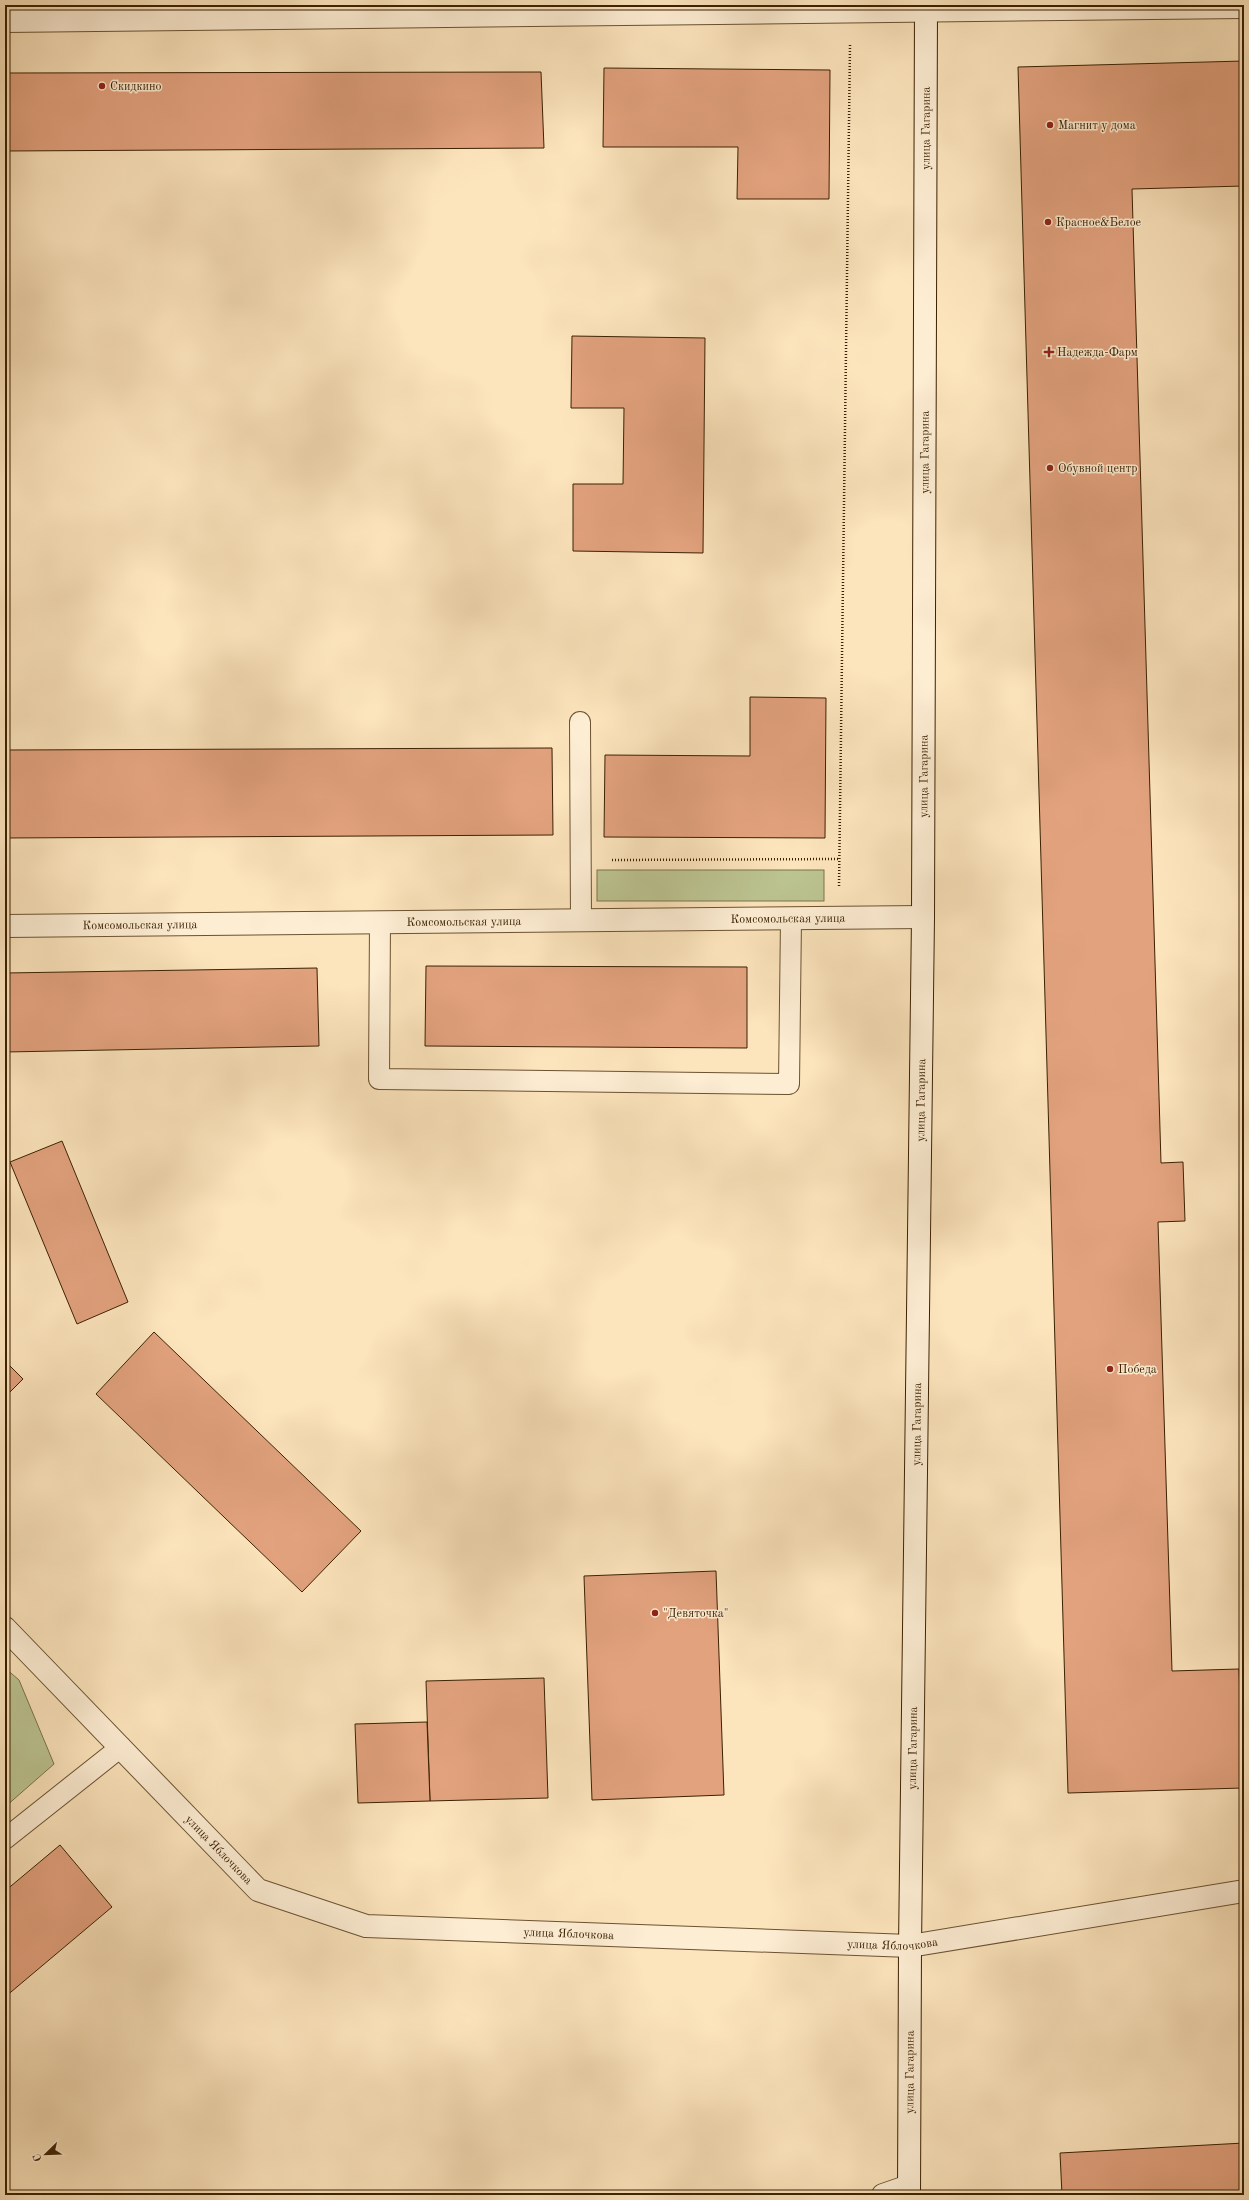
<svg xmlns="http://www.w3.org/2000/svg" width="1249" height="2200" font-family="'Old Standard TT',serif">
  <style>
    .green { fill: #bcc592; stroke: #7c734a }
    .building { fill: #e2a27e; stroke: #3b2102 }
    .lines { fill: none; stroke-linecap: round; stroke-linejoin: round }
    .lane-casing { stroke: #6b5230; stroke-width: 22 }
    .street-casing { stroke: #6b5230; stroke-width: 24 }
    .secondary-casing { stroke: #3b2102; stroke-width: 24 }
    .path { stroke: #3b2102; stroke-width: 2.5; stroke-dasharray: 1 2; stroke-linecap: butt }
    .lane { stroke: #fdedd3; stroke-width: 20 }
    .street { stroke: #fdedd3; stroke-width: 22 }
    .secondary { stroke: #fdedd3; stroke-width: 22 }
    .poi-dot { fill: #8f2418; stroke: #fdedd3; stroke-width: 1.5 }
    .labels { text-anchor: middle; stroke-width: 3; stroke-linejoin: round; paint-order: stroke }
    .poi-label { font-size: 12px; fill: #3b2102; stroke: #fdedd3; text-anchor: start }
    .street-label { font-size: 12px; fill: #3b2102; stroke: #fdedd3 }
  </style>
  <rect width="100%" height="100%" fill="#fce4bc"/>
  <filter id="stains"><feTurbulence type="fractalNoise" baseFrequency=".005" numOctaves="4"/><feColorMatrix values="0 0 0 0 .2 0 0 0 0 .09 0 0 0 0 .02 0 0 0 .5 -.17"/></filter>
  <radialGradient id="worn" r=".72"><stop offset=".6" stop-color="#630" stop-opacity="0"/><stop offset="1" stop-color="#630" stop-opacity=".3"/></radialGradient>
  <g class="green">
    <rect x="597" y="870" width="227" height="31"/>
    <path d="M5,1668L19,1680L54,1764L5,1807Z"/>
  </g>
  <g class="building">
    <path d="M1244,61V186L1132,189L1161,1163L1183,1162L1185,1221L1158,1222L1172,1671L1239,1669L1243,1788L1068,1793L1018,67Z"/>
    <path d="M604,68L830,70L829,199H737L738,147H603Z"/>
    <path d="M541,72L544,148L5,151V73Z"/>
    <path d="M572,336L705,338L703,553L573,551V484H623L624,408H571Z"/>
    <path d="M750,697L826,698L825,838L604,837L605,755L750,756Z"/>
    <path d="M552,748L553,835L5,838V750Z"/>
    <path d="M426,966L747,967V1048L425,1046Z"/>
    <path d="M317,968L319,1046L5,1052V973Z"/>
    <path d="M62,1141L128,1302L77,1324L10,1162Z"/>
    <path d="M154,1332L361,1531L302,1592L96,1394Z"/>
    <path d="M5,1361L23,1379L5,1397Z"/>
    <path d="M716,1571L724,1795L592,1800L584,1576Z"/>
    <path d="M544,1678L548,1798L430,1801L426,1681Z"/>
    <path d="M427,1722L430,1801L358,1803L355,1724Z"/>
    <path d="M60,1845L112,1907L5,1997V1891Z"/>
    <path d="M1244,2143V2195H1062L1060,2153Z"/>
  </g>
  <g class="lines">
    <defs>
      <g id="lane">
        <path d="M580,722L581,920"/>
        <path d="M380,922L379,1079L789,1084L791,919"/>
        <path d="M5,1839L121,1747"/>
      </g>
      <g id="street">
        <path d="M5,21L1244,7"/>
        <path id="s1" d="M5,926L923,917"/>
        <path id="s2" d="M5,1628L258,1890L366,1926L910,1946L1244,1891"/>
        <path d="M883,2195L909,2186"/>
      </g>
      <g id="secondary">
        <path id="s3" d="M909,2195L910,1946L923,917L926,5"/>
      </g>
    </defs>
    <use href="#lane" class="lane-casing"/>
    <use href="#street" class="street-casing"/>
    <use href="#secondary" class="secondary-casing"/>
    <g class="path">
      <path d="M612,860L839,859"/>
      <path d="M839,886L850,45"/>
    </g>
    <use href="#lane" class="lane"/>
    <use href="#street" class="street"/>
    <use href="#secondary" class="secondary"/>
  </g>
  <g class="poi-dot">
    <circle cx="102" cy="86" r="4"/>
    <circle cx="1050" cy="125" r="4"/>
    <circle cx="1048" cy="222" r="4"/>
    <path d="M1047 346h4v4h4v4h-4v4h-4v-4h-4v-4h4z"/>
    <circle cx="1050" cy="468" r="4"/>
    <circle cx="1110" cy="1369" r="4"/>
    <circle cx="655" cy="1613" r="4"/>
  </g>
  <g class="labels">
    <g class="poi-label">
      <text x="110" y="90">Скидкино</text>
      <text x="1058" y="129">Магнит у дома</text>
      <text x="1056" y="226">Красное&amp;Белое</text>
      <text x="1057" y="356">Надежда-Фарм</text>
      <text x="1058" y="472">Обувной центр</text>
      <text x="1118" y="1373">Победа</text>
      <text x="663" y="1617">"Девяточка"</text>
    </g>
    <g class="street-label">
      <text dy="4" stroke="none"><textPath href="#s3" startOffset="2067">улица Гагарина</textPath></text>
      <text dy="4" stroke="none"><textPath href="#s3" startOffset="1743">улица Гагарина</textPath></text>
      <text dy="4" stroke="none"><textPath href="#s3" startOffset="1419">улица Гагарина</textPath></text>
      <text dy="4" stroke="none"><textPath href="#s1" startOffset="783">Комсомольская улица</textPath></text>
      <text dy="4" stroke="none"><textPath href="#s1" startOffset="459">Комсомольская улица</textPath></text>
      <text dy="4" stroke="none"><textPath href="#s1" startOffset="135">Комсомольская улица</textPath></text>
      <text dy="4" stroke="none"><textPath href="#s3" startOffset="1095">улица Гагарина</textPath></text>
      <text dy="4" stroke="none"><textPath href="#s3" startOffset="771">улица Гагарина</textPath></text>
      <text dy="4" stroke="none"><textPath href="#s3" startOffset="447">улица Гагарина</textPath></text>
      <text dy="4" stroke="none"><textPath href="#s2" startOffset="308">улица Яблочкова</textPath></text>
      <text dy="4" stroke="none"><textPath href="#s2" startOffset="681">улица Яблочкова</textPath></text>
      <text dy="4" stroke="none"><textPath href="#s2" startOffset="1005">улица Яблочкова</textPath></text>
      <text dy="4" stroke="none"><textPath href="#s3" startOffset="123">улица Гагарина</textPath></text>
    </g>
  </g>
  <rect width="1249" height="2200" fill="none" stroke="#fce4bc" stroke-width="20"/>
  <rect x="6" y="6" width="1237" height="2188" fill="none" stroke="#3b2102" stroke-width="2"/>
  <rect x="10" y="10" width="1229" height="2180" fill="none" stroke="#3b2102"/>
  <g transform="translate(46 2154) rotate(247)" stroke="#fdedd3" stroke-width="3" paint-order="stroke">
  <path d="M0-3L7 15L0 10L-7 15Z" fill="#3b2102"/>
  <text y="-6" font-size="11" font-weight="bold" text-anchor="middle" fill="#3b2102">С</text>
  </g>
  <rect width="100%" height="100%" filter="url(#stains)"/>
  <rect width="100%" height="100%" fill="url(#worn)"/>
</svg>
